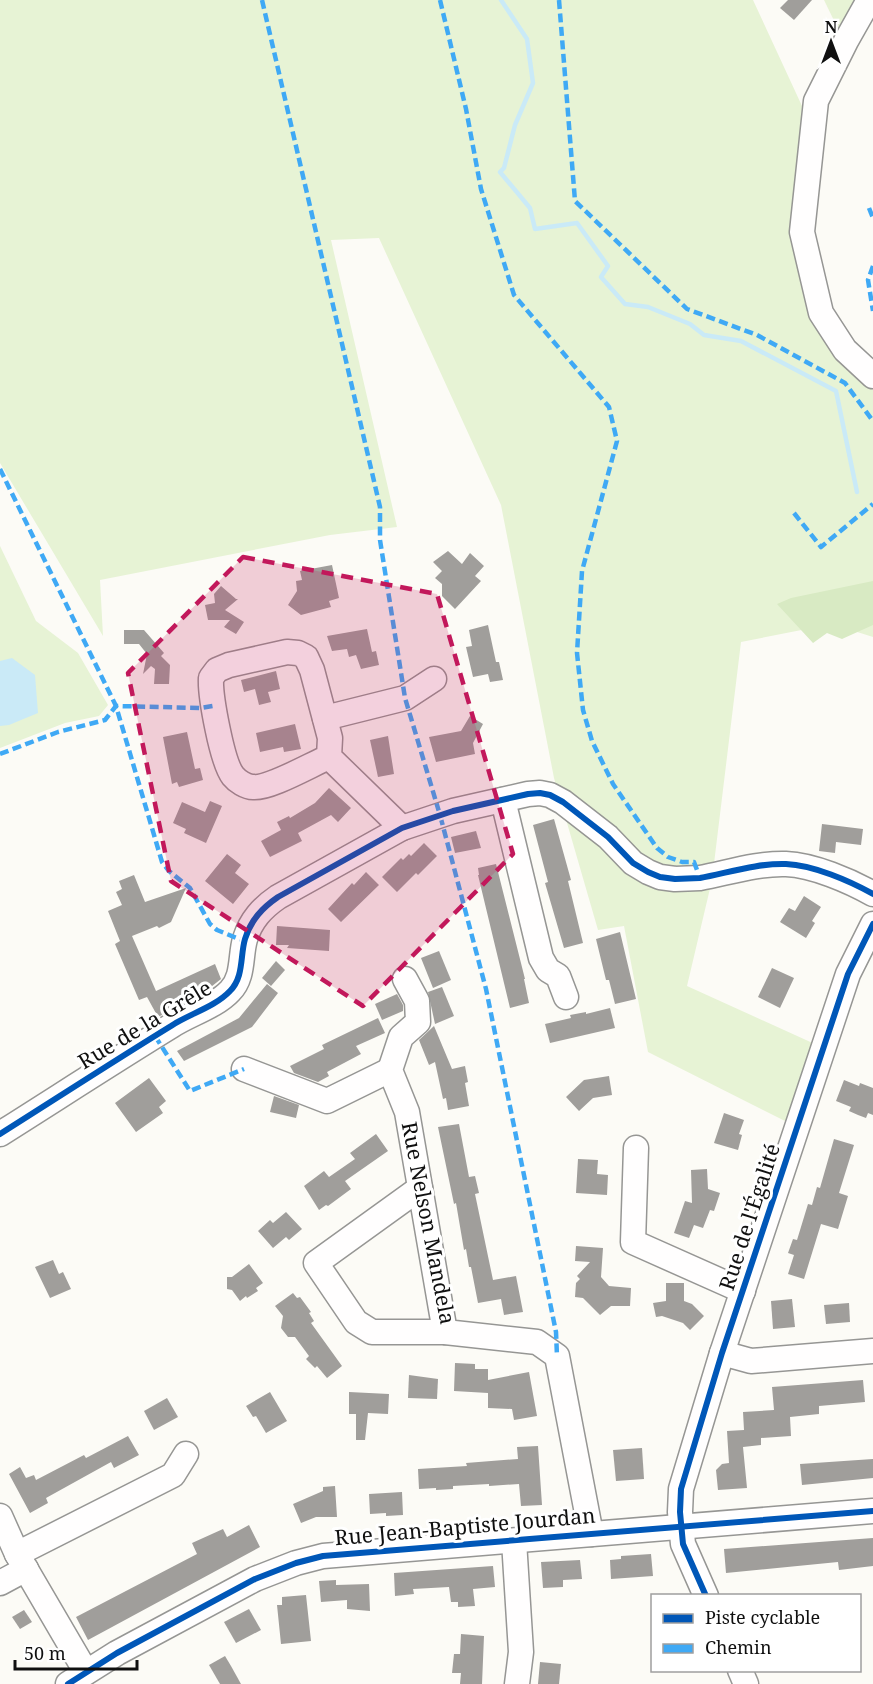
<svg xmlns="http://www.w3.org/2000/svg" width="873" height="1684" font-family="'Noto Serif',serif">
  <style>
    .green { fill: #e7f3d5 }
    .forest { fill: #d8eac3 }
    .water { fill: #caeaf7 }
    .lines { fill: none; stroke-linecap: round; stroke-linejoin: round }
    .stream { stroke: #caeaf7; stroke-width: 4.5 }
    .building { fill: #a09e9b }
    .minor-casing { stroke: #969694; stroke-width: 27 }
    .minor { stroke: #fffefe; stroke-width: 24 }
    .quiet { stroke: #3fa9f5; stroke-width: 4.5; stroke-dasharray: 9 4.5; stroke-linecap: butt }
    .cycleway-casing { stroke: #fff; stroke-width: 10 }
    .cycleway { stroke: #0057b8; stroke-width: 6 }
    .marked { fill: #c2185b; fill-opacity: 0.2; stroke: #c2185b; stroke-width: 4.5; stroke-dasharray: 12 8; stroke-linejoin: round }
    .labels { text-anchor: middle; stroke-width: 6; stroke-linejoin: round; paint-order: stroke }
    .street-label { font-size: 21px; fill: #101010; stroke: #fff }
  </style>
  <rect width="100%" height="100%" fill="#fcfbf6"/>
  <g class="green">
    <path d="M0,0H753L802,106L795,235L818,315L873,390V637L832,624L741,642L712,880L687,986L817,1045L787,1122L648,1052L624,926L598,930L554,778L501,505L379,238L331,240L397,527L330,535L100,580L103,636L0,463Z"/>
    <path d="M824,0H858L840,33Z"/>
    <path d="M0,546L36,621L78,653L108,705L99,716L65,723L0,748Z"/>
  </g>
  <path class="forest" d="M873,581V625L842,639L827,633L813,643L777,604L791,598Z"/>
  <path class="water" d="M12,658L35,675L38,713L9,725L0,726V661Z"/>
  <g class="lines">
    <path class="stream" d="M501,0L527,39L533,83L515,125L504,168L500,172L530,208L535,229L577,223L608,266L601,277L625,304L648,307L690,324L704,335L741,341L836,391L857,492"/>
  </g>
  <g class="building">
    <path d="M788,0H812L794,20L780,8Z"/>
    <path d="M448,551L462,564L470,553L484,566L475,576L481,581L455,609L442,596V584L435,578L442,571L433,562Z"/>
    <path d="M332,565L339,598L329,601L331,607L301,615L288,605L297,591L296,581L302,580L300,571Z"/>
    <path d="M221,586L236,599H238L225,610L244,622L236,634L224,627L230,620H208L205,605L215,603L214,594Z"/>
    <path d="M488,625L496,662H499L503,680L490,682L488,674L473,677L466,647L472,646L469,630Z"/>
    <path d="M367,629L372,652L376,651L379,665L361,669L356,655L349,657L347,649L332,651L327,636Z"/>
    <path d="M124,630H144L164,653L161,656L170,665L169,684H154L155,669L151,666L143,674L147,654L139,644H124Z"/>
    <path d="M276,671L280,689L268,692L271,702L259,705L255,689L244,692L241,680Z"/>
    <path d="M470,716L483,724L473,743L475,754L436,762L429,737L461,731Z"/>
    <path d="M295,724L301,749L284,752L283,747L260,752L256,733Z"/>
    <path d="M187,732L195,769L200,768L203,780L179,787L177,782L172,784L163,737Z"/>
    <path d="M388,736L394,774L378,777L370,740Z"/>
    <path d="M329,788L351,808L338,822L331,815L298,833L302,841L270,857L261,841L281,830L277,822L289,816L290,818L315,803Z"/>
    <path d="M210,801L222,806L206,843L184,833L186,829L173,823L182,802L205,812Z"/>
    <path d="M554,819L571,880L568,881L583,943L564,948L545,883L548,882L533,825Z"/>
    <path d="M822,824L863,829L861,845L836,842L835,853L819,851Z"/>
    <path d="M476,831L481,848L455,853L451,837Z"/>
    <path d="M424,843L437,856L418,875L416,873L397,892L382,877L401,858L403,860L409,854L411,856Z"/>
    <path d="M227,854L241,865L235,873L249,884L233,904L205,881Z"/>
    <path d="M496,864L525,979H524L529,1003L510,1008L478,875H479L478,868Z"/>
    <path d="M366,872L379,885L341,922L328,909L352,883L354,885Z"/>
    <path d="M134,875L145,902L186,888L171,922L159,928L157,926L132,936L156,991L215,964L221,979L202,994L158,1017L147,997L139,1000L115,944L120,941L108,911L122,905L116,892L122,889L119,881Z"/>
    <path d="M804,896L821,907L812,921L815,923L806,938L780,922L789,908L795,911Z"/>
    <path d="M277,926L330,930L329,951L287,948L289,945H276Z"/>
    <path d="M620,932L636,999L615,1004L609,980H606L596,939Z"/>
    <path d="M439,951L451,980L433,988L421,958Z"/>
    <path d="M276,961L285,970L271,986L262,978Z"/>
    <path d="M772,968L794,978L780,1008L758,997Z"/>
    <path d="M267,984L278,993L252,1027L184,1061L177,1051L239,1018Z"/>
    <path d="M442,987L454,1016L435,1024L428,992Z"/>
    <path d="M397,994L403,1005V1011L382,1020L375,1004Z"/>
    <path d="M610,1008L615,1028L550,1043L545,1024L571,1018L570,1015L586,1012V1014Z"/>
    <path d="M378,1018L385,1033L356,1046L361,1054L327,1072L329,1076L318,1082L294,1073L290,1066L324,1049L322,1045Z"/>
    <path d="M434,1026L452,1069L465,1066L468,1082L465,1083L469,1106L448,1110L446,1098L443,1099L435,1062L429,1065L419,1040Z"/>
    <path d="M609,1076L612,1095L593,1098L579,1111L566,1097L584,1080Z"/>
    <path d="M149,1078L166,1101L159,1107L163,1113L136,1132L115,1103Z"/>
    <path d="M844,1080L859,1086L860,1083L873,1088V1115L868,1113L866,1118L858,1115L849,1111L851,1107L836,1101Z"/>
    <path d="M274,1096L299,1105L296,1118L270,1112Z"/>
    <path d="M724,1113L744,1120L739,1134L742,1135L738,1150L714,1143Z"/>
    <path d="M459,1124L469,1177L475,1176L479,1193L475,1194L493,1280L516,1276L523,1312L504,1315L501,1299L478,1303L471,1267H469L466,1249L464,1250L456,1203L454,1204L438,1127Z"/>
    <path d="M376,1134L388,1151L345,1181L351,1189L328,1206L326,1205L319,1210L304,1186L324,1171L329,1177L355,1159L350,1153Z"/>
    <path d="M834,1139L854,1145L839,1193L848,1196L838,1229L821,1224L804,1279L788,1274L794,1255L788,1253L793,1239L797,1240L808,1204L812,1205L817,1187L820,1188Z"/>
    <path d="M578,1159L598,1160L597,1174L608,1175L607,1195L576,1193Z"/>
    <path d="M707,1169L708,1189L720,1193L714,1211L710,1210L703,1228L694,1225L689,1238L674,1233L685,1201L692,1203L691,1170Z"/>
    <path d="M286,1212L302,1229L289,1240L286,1237L273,1248L258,1231L270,1220L273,1223Z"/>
    <path d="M576,1246L603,1248L601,1277L609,1286L631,1288L630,1306H611L600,1315L583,1298L575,1297L576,1283L580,1279L577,1276L590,1262L575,1261Z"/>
    <path d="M53,1260L59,1274L63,1272L71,1289L50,1298L35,1267Z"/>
    <path d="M249,1264L263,1283L256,1288L258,1291L247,1298L246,1296L240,1301L232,1290L227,1289V1277H232Z"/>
    <path d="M666,1283H684V1301L692,1304L704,1316L690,1330L683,1323L662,1316L656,1317L653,1303L666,1301Z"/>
    <path d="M293,1293L297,1298L300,1297L311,1312L309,1313L314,1321L311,1323L342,1366L327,1378L317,1366L315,1368L306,1359L309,1356L295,1337H288L281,1328L283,1316L275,1306Z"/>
    <path d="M792,1299L795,1327L773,1329L771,1301Z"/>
    <path d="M849,1303L850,1322L826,1324L824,1305Z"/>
    <path d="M455,1363L475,1364V1369H488V1380L529,1372L537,1416L514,1420L512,1409L488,1408V1393L454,1391Z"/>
    <path d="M409,1375L438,1379L437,1399L408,1398Z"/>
    <path d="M863,1380L865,1402L819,1406V1414L790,1417L791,1436L761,1438V1445L743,1447L747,1488L718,1490L716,1470L722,1464L729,1463L727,1431L744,1430L743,1412L774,1410L772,1387Z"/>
    <path d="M270,1392L287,1421L266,1433L256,1416L253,1417L246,1406Z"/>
    <path d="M349,1392L389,1394L388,1414L368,1413L365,1440H356V1414H349Z"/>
    <path d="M167,1398L178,1417L154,1430L144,1411Z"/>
    <path d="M128,1436L139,1455L114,1468L111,1462L46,1498L48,1503L30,1513L9,1474L20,1467L26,1478L34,1475L36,1480L84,1455L86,1458Z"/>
    <path d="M538,1446L542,1505L521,1506L519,1484L489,1486V1484L453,1486V1489L436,1490V1488L419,1489L418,1469L467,1466L466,1463L518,1459L517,1447Z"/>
    <path d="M642,1448L644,1479L616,1481L613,1450Z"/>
    <path d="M873,1459V1478L802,1485L800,1464Z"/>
    <path d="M335,1486L337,1517H316L301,1523L293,1504L323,1491V1487Z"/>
    <path d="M402,1492L403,1515L386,1516V1513L370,1514L369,1494Z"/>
    <path d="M249,1525L260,1547L88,1640L76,1617L197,1554L192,1543L223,1529L227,1537Z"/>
    <path d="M873,1538V1566L839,1570L838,1562L726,1573L724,1549Z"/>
    <path d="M651,1554L653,1576L611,1579L610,1560L621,1559V1556Z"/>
    <path d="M580,1560L582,1579L563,1580V1587L543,1588L541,1562Z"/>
    <path d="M493,1566L495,1587L473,1589L475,1606L458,1607V1602H451L449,1587L413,1589L414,1594L395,1596L394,1573Z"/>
    <path d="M336,1580V1585L369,1584L370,1611L347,1609V1600L321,1602L319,1581Z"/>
    <path d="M306,1595L311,1641L281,1644L277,1605H282V1597Z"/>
    <path d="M249,1609L261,1630L236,1643L224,1622Z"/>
    <path d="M24,1610L32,1622L20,1629L12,1617Z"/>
    <path d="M461,1634L484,1636L482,1684H460L461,1673H452L454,1654H460Z"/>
    <path d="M225,1656L231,1666L241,1684H220L209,1665Z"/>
    <path d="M540,1662L561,1664L559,1684H538Z"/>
  </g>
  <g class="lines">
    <defs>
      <g id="minor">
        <path d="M869,0L846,41L816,101L802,232L821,313L845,350L873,376"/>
        <path d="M325,718L405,698L434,679"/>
        <path d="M329,757C312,764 269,789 253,787C246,787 237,781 233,776C222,762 210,696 211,678L217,670L229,665L287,652L298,653L306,657L312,670L330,738L329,757L402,828"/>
        <path d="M503,800L541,958L548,970L558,976L566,997"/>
        <path d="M405,979L417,1001L418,1022L401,1037L390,1070L407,1112L445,1332L537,1342L557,1356L591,1534"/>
        <path d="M244,1069L327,1101L390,1070"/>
        <path d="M0,1134C57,1098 114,1061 171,1026C189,1014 215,1007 230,991C244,977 240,956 245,939C251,920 262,908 278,897L402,828L453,811L528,794L540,793L550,795L563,802L608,837L633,863L648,872L660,877L675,879L700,878C727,873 758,863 786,864C813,865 850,881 873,894"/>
        <path d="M636,1148L633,1242L743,1291"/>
        <path d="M420,1188L316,1263L356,1322L372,1332H445"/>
        <path d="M722,1353L751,1361L873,1351"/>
        <path d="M0,1516L17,1554L86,1672"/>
        <path d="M514,1541L521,1652L517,1684"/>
        <path d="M17,1554L173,1475L186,1454"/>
        <path d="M0,1583L26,1569"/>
        <path d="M706,1596L683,1544L680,1512L681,1489L722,1353L848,974L873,924"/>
        <path d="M740,1670L746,1684"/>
        <path d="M68,1684L117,1653L255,1579L296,1563L323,1556L873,1511"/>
      </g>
    </defs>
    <use href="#minor" class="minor-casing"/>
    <use href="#minor" class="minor"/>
    <g class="quiet">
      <path d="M262,0L380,507V540L405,698L440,815L486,989L556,1332L557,1356"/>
      <path d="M440,0L466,109L481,189L514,295L609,407L617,441L582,571L577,653L583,710L592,741L613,784L657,848L668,857L682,862H694L700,878"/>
      <path d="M559,0L575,201L687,309L757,335L845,383L873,421"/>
      <path d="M869,208L873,218"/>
      <path d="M873,266L868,280L873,311"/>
      <path d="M0,469L116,706L162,862L169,871L190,888L210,924L217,930L244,941"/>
      <path d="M794,513L821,547L873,504"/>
      <path d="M0,754L58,732L105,720L116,706L201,708L213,706"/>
      <path d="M155,1036L190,1091L244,1069"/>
    </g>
    <defs>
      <g id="cycleway">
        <path d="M0,1134C57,1098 114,1061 171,1026C189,1014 215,1007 230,991C244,977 240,956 245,939C251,920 262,908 278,897L402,828L453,811L528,794L540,793L550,795L563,802L608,837L633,863L648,872L660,877L675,879L700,878C727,873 758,863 786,864C813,865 850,881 873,894"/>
        <path d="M706,1596L683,1544L680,1512L681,1489L722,1353L848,974L873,924"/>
        <path d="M68,1684L117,1653L255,1579L296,1563L323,1556L873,1511"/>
      </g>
    </defs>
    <use href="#cycleway" class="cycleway-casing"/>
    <use href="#cycleway" class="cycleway"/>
  </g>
  <path class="marked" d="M243,557L437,594L513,854L363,1006L171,881L128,673Z"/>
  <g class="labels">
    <g class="street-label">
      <text transform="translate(145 1025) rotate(-31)" y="7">Rue de la Grêle</text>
      <text transform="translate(750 1217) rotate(-72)" y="7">Rue de l'Égalité</text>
      <text transform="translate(428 1223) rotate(79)" y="7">Rue Nelson Mandela</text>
      <text transform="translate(465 1527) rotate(-5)" y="7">Rue Jean-Baptiste Jourdan</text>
    </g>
  </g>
  <rect x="651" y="1594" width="210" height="78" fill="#ffffff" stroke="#9f9f9f" stroke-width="1.5"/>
  <rect x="663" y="1614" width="30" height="9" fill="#0057b8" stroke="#9f9f9f" stroke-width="1.5"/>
  <text x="705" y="1624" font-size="18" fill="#101010">Piste cyclable</text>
  <rect x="663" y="1644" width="30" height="9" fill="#3fa9f5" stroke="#9f9f9f" stroke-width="1.5"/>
  <text x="705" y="1654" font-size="18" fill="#101010">Chemin</text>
  <g transform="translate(831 42)" stroke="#ffffff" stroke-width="4.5" paint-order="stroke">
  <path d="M0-4.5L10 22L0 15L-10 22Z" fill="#101010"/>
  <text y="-9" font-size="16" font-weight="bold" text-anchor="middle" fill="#101010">N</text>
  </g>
  <path d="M15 1660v9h122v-9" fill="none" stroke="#101010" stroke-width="3"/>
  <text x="24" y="1660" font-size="18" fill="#101010" stroke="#ffffff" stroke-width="4.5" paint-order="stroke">50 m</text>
</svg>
